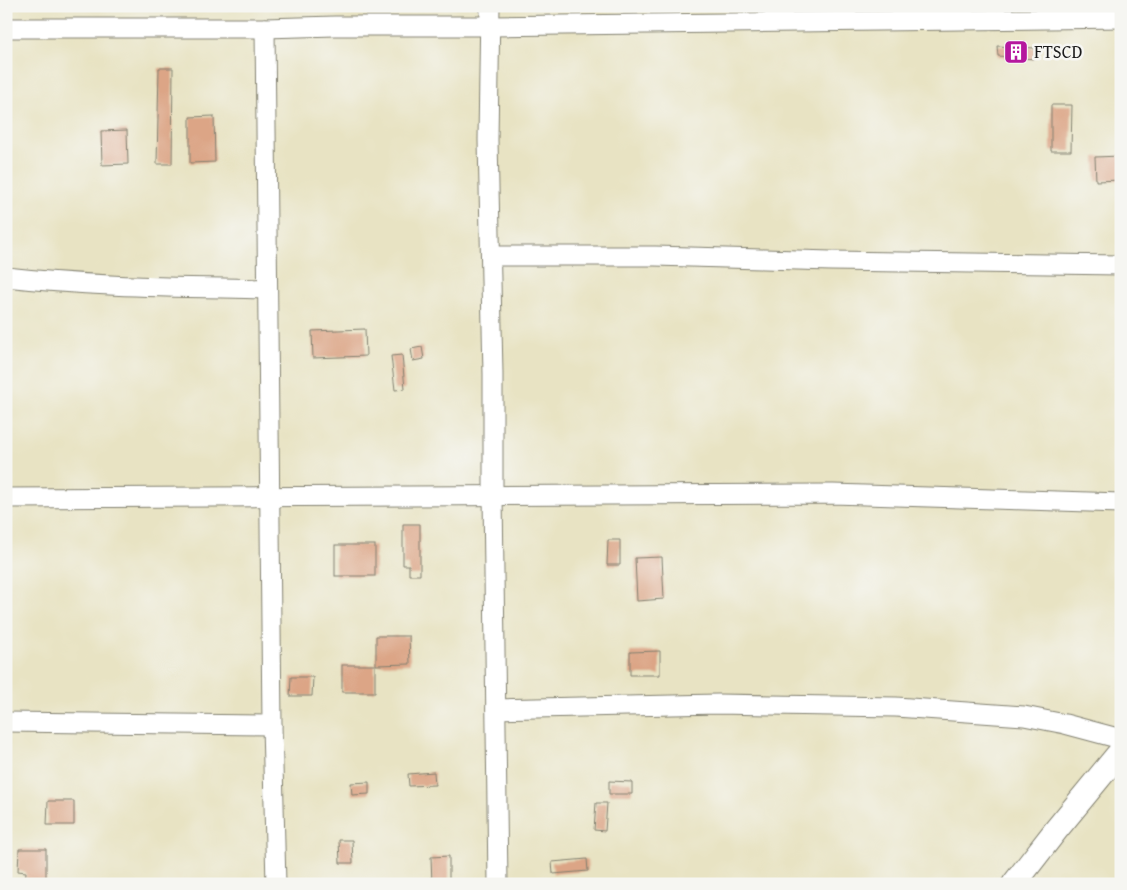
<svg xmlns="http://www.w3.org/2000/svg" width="1127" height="890" font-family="'Gentium Book Plus',serif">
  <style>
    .building { fill: #dca586 }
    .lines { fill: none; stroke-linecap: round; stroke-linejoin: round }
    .minor-casing { stroke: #828070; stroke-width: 21 }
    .tertiary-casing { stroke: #828070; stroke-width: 26 }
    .minor { stroke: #fff; stroke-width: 19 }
    .tertiary { stroke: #fff; stroke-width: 24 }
    .labels { text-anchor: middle; stroke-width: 5; stroke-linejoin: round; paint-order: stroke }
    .poi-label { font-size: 18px; fill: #1c1c1c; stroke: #f6f6f2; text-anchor: start }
  </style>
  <rect width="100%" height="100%" fill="#f6f6f2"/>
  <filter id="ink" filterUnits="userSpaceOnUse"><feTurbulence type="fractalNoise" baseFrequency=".02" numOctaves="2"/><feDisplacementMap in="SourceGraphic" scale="10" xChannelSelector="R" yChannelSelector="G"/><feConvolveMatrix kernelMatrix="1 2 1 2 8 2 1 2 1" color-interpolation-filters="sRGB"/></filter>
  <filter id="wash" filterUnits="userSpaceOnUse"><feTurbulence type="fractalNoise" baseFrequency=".0096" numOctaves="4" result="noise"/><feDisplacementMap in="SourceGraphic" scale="20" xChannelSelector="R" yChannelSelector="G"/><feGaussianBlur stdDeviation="1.12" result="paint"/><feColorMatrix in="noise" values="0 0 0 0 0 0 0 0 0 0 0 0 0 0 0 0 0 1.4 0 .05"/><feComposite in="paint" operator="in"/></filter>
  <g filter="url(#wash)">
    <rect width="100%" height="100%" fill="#e8e3c3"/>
    <g id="blocks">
      <g class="building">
        <path d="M997,46L1035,48L1034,59L998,56Z"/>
        <path d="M159,68H173L172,164H157Z"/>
        <path d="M1051,105H1072L1071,151H1051Z"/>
        <path d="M214,116L215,162L190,163V117Z"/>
        <path d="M127,130L128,164L102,165L101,131Z"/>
        <path d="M1121,156V180L1096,181L1095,157Z"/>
        <path d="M365,329L366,356L313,358L312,331Z"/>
        <path d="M422,347L424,359L413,361L411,349Z"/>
        <path d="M402,355L405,389L395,390L391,356Z"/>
        <path d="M403,524H420V575H409V565H403Z"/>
        <path d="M608,540H620V565H607Z"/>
        <rect x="335" y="545" width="40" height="31"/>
        <path d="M662,557L664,599L637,601L635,558Z"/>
        <path d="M376,636H409L410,664L376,665Z"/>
        <path d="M660,651V675H630V652Z"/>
        <rect x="342" y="665" width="33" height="27"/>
        <path d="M291,677H313L312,696H290Z"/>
        <path d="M434,772L435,785L409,786L408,774Z"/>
        <path d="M609,781L632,782V794H609Z"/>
        <path d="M369,782V794L352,795L351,783Z"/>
        <path d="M48,801H74V825H47Z"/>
        <path d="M596,803H607L605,831L594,830Z"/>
        <path d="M339,840H352L353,863H340Z"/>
        <path d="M19,849H46V884H25L26,872L18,871Z"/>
        <path d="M449,856V884H432L431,857Z"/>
        <path d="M587,859L588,871L553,874L552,862Z"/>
      </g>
    </g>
  </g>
  <g filter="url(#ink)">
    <use href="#blocks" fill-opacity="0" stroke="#828070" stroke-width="1"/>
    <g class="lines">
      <defs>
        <g id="minor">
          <path d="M490,6L488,140L493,374V495L498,884"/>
          <path d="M6,28H265L335,26H489L1121,18"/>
          <path d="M265,28L272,725L276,884"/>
          <path d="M491,256H655L831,261L1121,265"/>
          <path d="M6,277C93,287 180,287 267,289"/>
          <path d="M6,498L833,494L1121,503"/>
          <path d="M496,709L718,704L896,707L1024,716L1065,724L1121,739"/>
          <path d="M6,722L272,725"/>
        </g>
        <path id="tertiary" d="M1014,884L1056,830L1121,751"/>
      </defs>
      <use href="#minor" class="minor-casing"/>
      <use href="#tertiary" class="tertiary-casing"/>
      <use href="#minor" class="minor"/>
      <use href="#tertiary" class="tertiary"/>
    </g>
  </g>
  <defs>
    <symbol id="building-square" viewBox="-11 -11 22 22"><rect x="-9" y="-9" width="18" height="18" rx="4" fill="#b5179e" stroke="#f6f6f2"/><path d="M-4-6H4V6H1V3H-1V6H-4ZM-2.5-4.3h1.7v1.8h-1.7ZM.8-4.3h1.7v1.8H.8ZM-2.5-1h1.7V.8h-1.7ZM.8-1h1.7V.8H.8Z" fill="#fff"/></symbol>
  </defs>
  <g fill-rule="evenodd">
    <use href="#building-square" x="1002" y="38" width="28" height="28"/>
  </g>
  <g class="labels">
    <g class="poi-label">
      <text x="1034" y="58">FTSCD</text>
    </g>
  </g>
  <rect width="1127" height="890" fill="none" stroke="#f6f6f2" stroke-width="25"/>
</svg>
